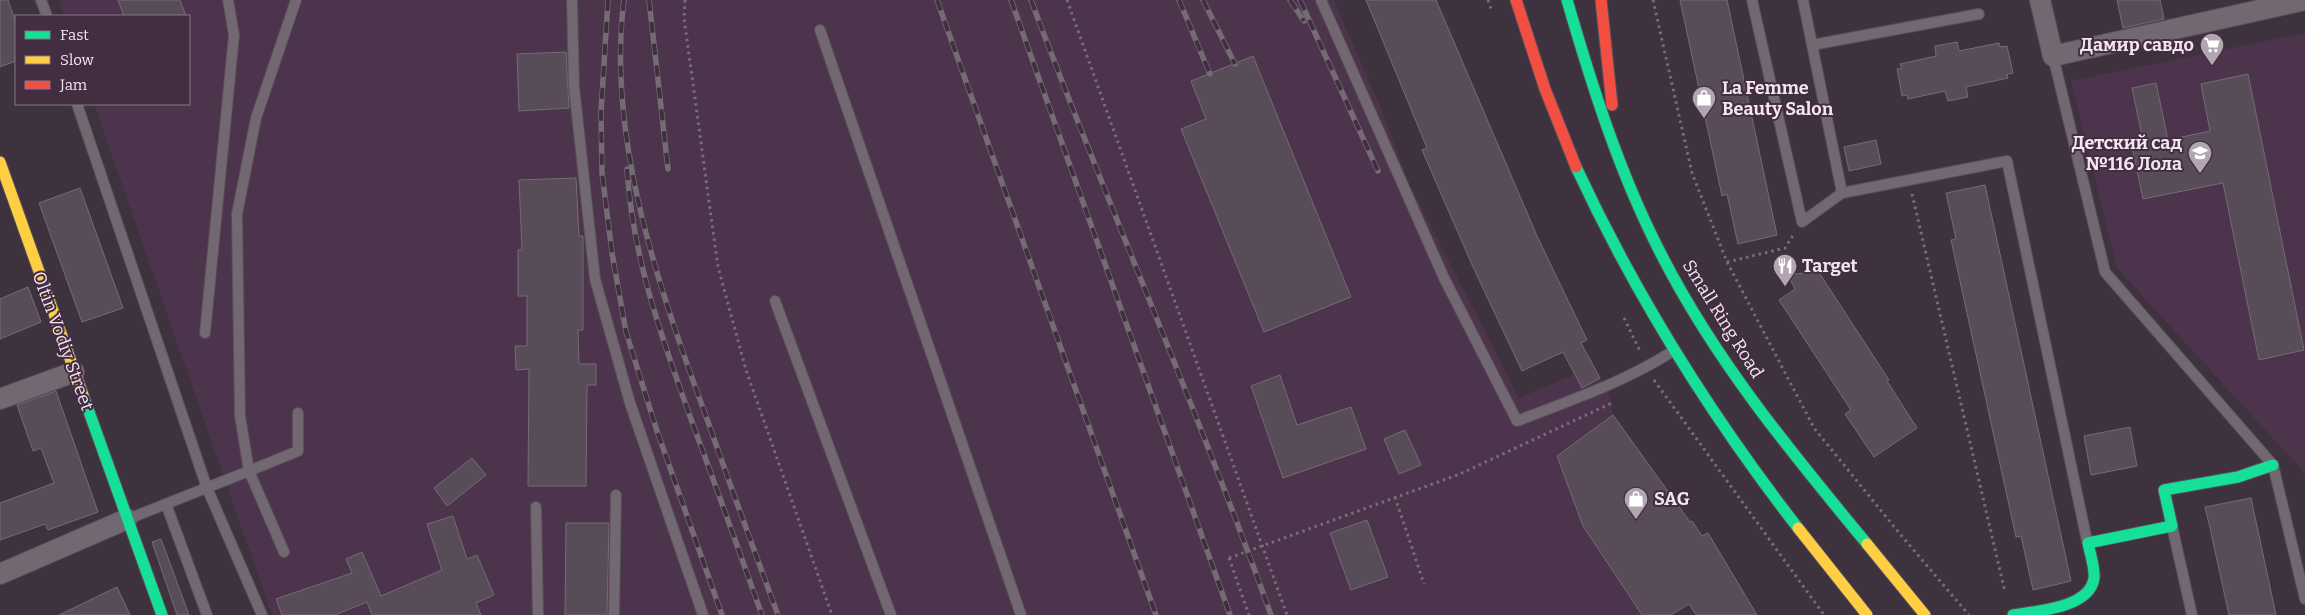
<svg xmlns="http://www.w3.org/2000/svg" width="2305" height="615" font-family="Bitter,serif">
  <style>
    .built { fill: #4c354c }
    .building { fill: #594c59; stroke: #756b75 }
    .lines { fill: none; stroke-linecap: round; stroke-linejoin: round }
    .lane-casing { stroke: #594f59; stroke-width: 12 }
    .street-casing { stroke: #594f59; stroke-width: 22 }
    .fast-casing { stroke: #594f59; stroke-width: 13 }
    .slow-casing { stroke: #594f59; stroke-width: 13 }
    .jam-casing { stroke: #594f59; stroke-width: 13 }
    .path { stroke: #776e77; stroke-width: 3; stroke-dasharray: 2.5 4; stroke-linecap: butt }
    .lane { stroke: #726872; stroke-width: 10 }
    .street { stroke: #726872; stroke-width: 20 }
    .fast { stroke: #16e098; stroke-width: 11 }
    .slow { stroke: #ffcf43; stroke-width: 11 }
    .jam { stroke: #f24e42; stroke-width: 11 }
    .rail-casing { stroke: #736c73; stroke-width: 5.5 }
    .rail { stroke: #422d41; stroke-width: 4; stroke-dasharray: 11; stroke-linecap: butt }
    .path-bridge { stroke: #776e77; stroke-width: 3; stroke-dasharray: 2.5 4; stroke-linecap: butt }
    .labels { text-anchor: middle; stroke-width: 4; stroke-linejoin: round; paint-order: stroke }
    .poi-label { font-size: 18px; font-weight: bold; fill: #f3e5f2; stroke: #422d41; text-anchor: start }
    .street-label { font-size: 18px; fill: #f3e5f2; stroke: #422d41 }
  </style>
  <rect width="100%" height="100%" fill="#3d323d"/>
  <g class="built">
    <path d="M59,0H1334L1382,111L1409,183L1519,398L1593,366L1606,387L1612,403L1613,415L1557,456L1583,526L1642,615H272L94,104H189V16H64Z"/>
    <path d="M2305,33V479L2303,471L2117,268L2071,81Z"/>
  </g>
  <g class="building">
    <path d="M0,0H8L16,23V61L0,67Z"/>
    <path d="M118,0H180L186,16H124Z"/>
    <path d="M1366,0H1436L1537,236L1587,340L1581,343L1600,378L1582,388L1563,352L1522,371L1473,267L1422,150L1427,148Z"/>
    <path d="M1680,0H1727L1777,235L1738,244L1727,194L1722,196Z"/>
    <path d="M2117,0H2160L2164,19L2123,28Z"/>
    <path d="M1957,42L1959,51L1999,43L2000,47L2007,46L2013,73L2007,74L2008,78L1966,87L1968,97L1948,101L1945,91L1908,99L1907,95L1902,96L1897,69L1902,68L1900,64L1936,56L1935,46Z"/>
    <path d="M566,52L569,108L519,111L517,54Z"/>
    <path d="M1253,56L1351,297L1264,332L1181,129L1206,119L1191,81Z"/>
    <path d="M2248,74L2304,350L2259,360L2223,183L2143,199L2132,147L2144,145L2132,88L2156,83L2168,140L2210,131L2201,84Z"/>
    <path d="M1876,140L1881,164L1849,171L1844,147Z"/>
    <path d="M576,178L579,236H583V330H578L579,364H596V385H587L586,486H528L529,369L516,370L515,346H527V296H518V250H522L519,180Z"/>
    <path d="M1985,185L2071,581L2033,590L2021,536L2016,537L1951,240L1956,239L1946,193Z"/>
    <path d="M80,188L123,308L82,322L39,203Z"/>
    <path d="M1818,271L1889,380L1887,381L1917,428L1874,457L1845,414L1851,410L1779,300L1795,289L1788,275Z"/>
    <path d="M28,287L41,322L0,339V299Z"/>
    <path d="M1280,375L1297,425L1351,407L1366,449L1283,478L1251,386Z"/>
    <path d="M56,391L98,512L48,530L45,524L0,540V503L54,483L41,448L33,451L17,405Z"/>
    <path d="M1613,415L1690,522L1692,521L1702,536L1708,533L1757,615H1696L1689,604L1671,615H1642L1583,526L1557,456Z"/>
    <path d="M2130,427L2137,466L2091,475L2084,436Z"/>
    <path d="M1405,430L1421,465L1399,474L1384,439Z"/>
    <path d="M472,458L486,475L447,506L434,488Z"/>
    <path d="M2251,498L2276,615H2229L2210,528L2205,507Z"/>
    <path d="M453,516L467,559L477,555L494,595L476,603L481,615H372L367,602L335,615H282L276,599L352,573L346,559L362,552L381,596L442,570L427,524Z"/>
    <path d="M1367,520L1388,577L1351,590L1330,533Z"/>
    <path d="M566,523H609L607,615H565Z"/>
    <path d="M161,539L189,615H177L152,542Z"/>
    <path d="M117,587L130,615H59Z"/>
  </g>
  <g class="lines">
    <defs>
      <g id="lane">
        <path d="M41,0L47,16"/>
        <path d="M572,0L574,87L595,279L630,403L703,615"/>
        <path d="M1321,0L1444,278L1517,421C1571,400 1625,382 1673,351"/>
        <path d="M1752,0L1802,222L1842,193L2007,161L2087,541"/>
        <path d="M1803,0L1842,193"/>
        <path d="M820,30L1021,615"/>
        <path d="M1812,45L1979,14"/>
        <path d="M2053,56L2105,272L2273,465L2305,599"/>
        <path d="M77,104L207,488L262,615"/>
        <path d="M775,301L891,615"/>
        <path d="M205,333L234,35L228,0"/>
        <path d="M166,504L207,615"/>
        <path d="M536,507L538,615"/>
        <path d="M128,519L249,471L240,416L237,214L256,118L296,0"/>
        <path d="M2172,526L2192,615"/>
        <path d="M284,552L249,471L298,451V413"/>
        <path d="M614,615L616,495"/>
      </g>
      <g id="street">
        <path d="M2040,0L2053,56L2305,0"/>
        <path d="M0,399L74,372"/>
        <path d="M0,574L127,519"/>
      </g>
      <g id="fast">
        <path d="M1567,0C1592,86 1619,172 1660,252C1714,359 1791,452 1867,544"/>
        <path d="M1576,167C1636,296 1711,416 1798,528"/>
        <path d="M83,395L162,615"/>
        <path d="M2013,615C2037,611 2090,608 2094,578C2095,567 2090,554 2088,543L2172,526L2164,490L2238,477L2273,465"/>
      </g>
      <g id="slow">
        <path d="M0,162L83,395"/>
        <path d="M1798,528L1867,615"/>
        <path d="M1867,544L1925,615"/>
      </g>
      <g id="jam">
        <path d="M1516,0L1545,89L1576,167"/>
        <path d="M1601,0L1612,105"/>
      </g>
    </defs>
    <use href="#lane" class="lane-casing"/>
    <use href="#street" class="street-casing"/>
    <use href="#fast" class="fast-casing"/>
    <use href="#slow" class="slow-casing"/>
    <use href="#jam" class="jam-casing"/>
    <g class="path">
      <path d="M685,0L684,18L718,267L746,370L832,615"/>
      <path d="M1067,0L1287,615"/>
      <path d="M1488,0L1491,9"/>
      <path d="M1653,0L1692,173L1727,262L1814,428L1900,534L1969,615"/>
      <path d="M1912,194L2005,592"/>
      <path d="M1727,262L1785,248L1794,234"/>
      <path d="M1624,318L1641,353"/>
      <path d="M1654,380L1824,615"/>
      <path d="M1395,497L1424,584"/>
      <path d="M1229,558L1249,615"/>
    </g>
    <use href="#lane" class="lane"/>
    <use href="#street" class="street"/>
    <use href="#fast" class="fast"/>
    <use href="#slow" class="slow"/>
    <use href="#jam" class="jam"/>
    <defs>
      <g id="rail">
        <path d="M608,0L601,112L602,173L612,253L626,332L656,428L722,615"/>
        <path d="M624,0C606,139 660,291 707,419C730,485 754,550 778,615"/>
        <path d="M649,0L668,169"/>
        <path d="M937,0L1156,615"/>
        <path d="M1011,0L1230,615"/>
        <path d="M1031,0C1108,206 1197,408 1271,615"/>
        <path d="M1179,0L1210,74"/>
        <path d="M1203,0L1235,64"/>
        <path d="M1290,0L1304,21"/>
        <path d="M1300,0L1378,171"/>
        <path d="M627,169C633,260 662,338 692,422C716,486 739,551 762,615"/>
      </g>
    </defs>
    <use href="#rail" class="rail-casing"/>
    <use href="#rail" class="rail"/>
    <path class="path-bridge" d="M1229,558L1460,474L1612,403"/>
  </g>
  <defs>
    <symbol id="supermarket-pin" viewBox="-11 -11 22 30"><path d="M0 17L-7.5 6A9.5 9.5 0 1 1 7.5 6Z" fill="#b3a6b3" stroke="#422d41"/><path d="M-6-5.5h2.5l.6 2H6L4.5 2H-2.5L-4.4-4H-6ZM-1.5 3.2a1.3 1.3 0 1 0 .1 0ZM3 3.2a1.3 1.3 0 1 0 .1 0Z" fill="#fff"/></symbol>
    <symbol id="shop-pin" viewBox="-11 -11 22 30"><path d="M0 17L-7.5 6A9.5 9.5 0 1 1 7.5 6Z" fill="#b3a6b3" stroke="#422d41"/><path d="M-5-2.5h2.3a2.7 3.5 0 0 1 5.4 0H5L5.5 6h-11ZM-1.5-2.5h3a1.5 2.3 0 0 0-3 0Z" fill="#fff"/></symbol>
    <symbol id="school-pin" viewBox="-11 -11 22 30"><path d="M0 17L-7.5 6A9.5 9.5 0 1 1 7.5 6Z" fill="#b3a6b3" stroke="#422d41"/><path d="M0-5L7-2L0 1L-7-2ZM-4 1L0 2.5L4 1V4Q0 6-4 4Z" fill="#fff"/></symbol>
    <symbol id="restaurant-pin" viewBox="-11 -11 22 30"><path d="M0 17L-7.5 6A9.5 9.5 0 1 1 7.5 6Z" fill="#b3a6b3" stroke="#422d41"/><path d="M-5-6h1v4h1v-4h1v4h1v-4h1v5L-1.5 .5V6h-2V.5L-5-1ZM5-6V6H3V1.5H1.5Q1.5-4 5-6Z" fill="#fff"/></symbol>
  </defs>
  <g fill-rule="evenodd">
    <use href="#supermarket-pin" x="2198" y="31" width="28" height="38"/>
    <use href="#shop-pin" x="1690" y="84" width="28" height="38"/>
    <use href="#school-pin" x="2186" y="139" width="28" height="38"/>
    <use href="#restaurant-pin" x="1771" y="252" width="28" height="38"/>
    <use href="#shop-pin" x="1622" y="485" width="28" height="38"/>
  </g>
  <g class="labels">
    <g class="poi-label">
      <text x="2194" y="51" text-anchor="end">Дамир савдо</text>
      <text x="1722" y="94">La Femme<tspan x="1722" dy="21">Beauty Salon</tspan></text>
      <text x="2182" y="149" text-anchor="end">Детский сад<tspan x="2182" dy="21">№116 Лола</tspan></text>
      <text x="1802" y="272">Target</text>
      <text x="1654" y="505">SAG</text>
    </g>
    <g class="street-label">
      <text transform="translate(1723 319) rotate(58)" y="6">Small Ring Road</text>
      <text transform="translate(63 341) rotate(70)" y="6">Oltin Vodiy Street</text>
    </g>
  </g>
  <rect x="15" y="15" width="175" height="90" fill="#422d41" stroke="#897788"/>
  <rect x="25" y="31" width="25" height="8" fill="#16e098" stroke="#897788"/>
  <text x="60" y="40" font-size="15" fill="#f3e5f2">Fast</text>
  <rect x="25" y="56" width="25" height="8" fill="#ffcf43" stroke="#897788"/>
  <text x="60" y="65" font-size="15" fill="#f3e5f2">Slow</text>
  <rect x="25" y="81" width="25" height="8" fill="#f24e42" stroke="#897788"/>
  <text x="60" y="90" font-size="15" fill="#f3e5f2">Jam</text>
</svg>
